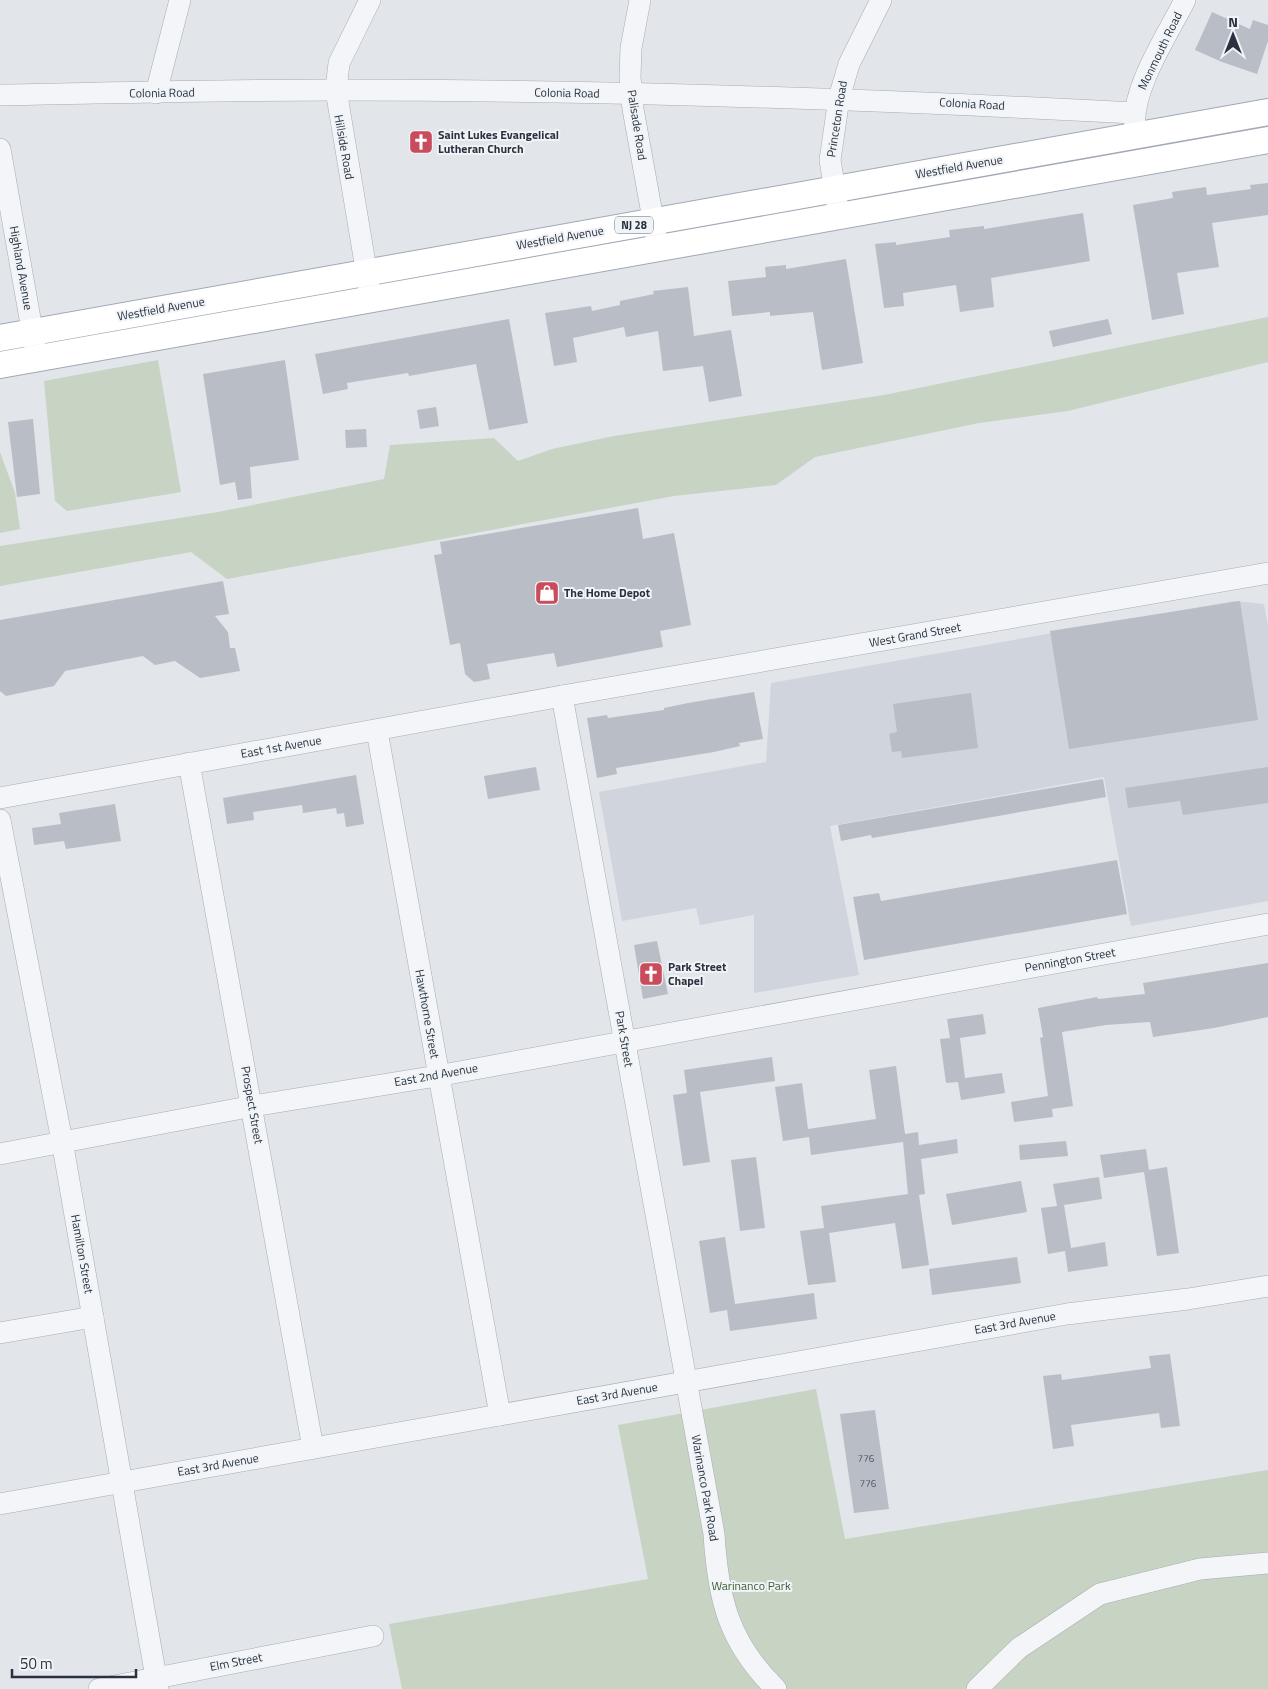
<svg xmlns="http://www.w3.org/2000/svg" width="1268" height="1689" font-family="'Titillium Web',sans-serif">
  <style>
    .built { fill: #d0d4dc }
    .green { fill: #c7d3c3 }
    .building { fill: #b9bec6 }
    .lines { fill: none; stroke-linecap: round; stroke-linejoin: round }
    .minor-casing { stroke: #a7acb4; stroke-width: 22 }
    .major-casing { stroke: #a1a9b5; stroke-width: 28 }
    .minor { stroke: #f4f5f8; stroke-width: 21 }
    .major { stroke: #fff; stroke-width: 26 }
    .labels { text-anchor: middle; stroke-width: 4; stroke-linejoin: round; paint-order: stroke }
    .number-label { font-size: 10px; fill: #4e5562 }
    .shield { fill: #f1f4f7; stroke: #666c78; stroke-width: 1 }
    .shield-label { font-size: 11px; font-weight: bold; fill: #2a3241 }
    .street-label { font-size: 12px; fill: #2a3241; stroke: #f1f4f7 }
    .poi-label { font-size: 12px; font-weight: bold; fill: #2a3241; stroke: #f1f4f7; text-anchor: start }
    .park-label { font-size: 12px; fill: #3e5c38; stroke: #f1f4f7 }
  </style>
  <rect width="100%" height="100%" fill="#e2e5ea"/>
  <path class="built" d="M1234,601L1264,604L1268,626V901L1131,926L1104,777L830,826L859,975L754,993V915L700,925L696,908L622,921L599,792L766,762L771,683Z"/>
  <g class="green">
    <path d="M1268,317V362L1068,411L979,423L815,457L776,485L674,496L227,579L191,552L0,586V546L218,512L384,479L390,445L494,438L518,461L552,449L614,436L884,395Z"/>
    <path d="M158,360L181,492L67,511L55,501L44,381Z"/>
    <path d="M0,452L15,493L20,529L0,533Z"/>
    <path d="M816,1389L845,1539L1268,1470V1689H402L389,1624L648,1579L618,1425Z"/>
  </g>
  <g class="building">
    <path d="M1212,12L1250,29L1253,20L1268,25V41L1257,74L1222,62L1195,50Z"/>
    <path d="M1268,183V215L1212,223L1219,267L1177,273L1184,314L1152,320L1133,205L1173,198L1172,192L1206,187L1207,195L1251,189L1250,185Z"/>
    <path d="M1083,213L1090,261L991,278L994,307L960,312L956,285L903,293L904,306L884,308L875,244L896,242V245L950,237L949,230L984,226V229Z"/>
    <path d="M846,259L863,363L822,370L813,312L770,316V312L732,316L728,281L766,277L765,267L786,265V269Z"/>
    <path d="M688,287L694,336L731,330L742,396L709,402L703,366L663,371L658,331L626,337L624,327L573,338L577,362L554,366L545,313L591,306L592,311L620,305V301L654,294L653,291Z"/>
    <path d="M509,319L528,423L489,430L476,364L409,376L408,373L347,383L348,389L323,394L315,354Z"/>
    <path d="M1108,319L1112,334L1053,347L1049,331Z"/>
    <path d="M285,360L299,460L250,467L252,498L238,500L235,482L220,485L203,374Z"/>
    <path d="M436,407L439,426L420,429L417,410Z"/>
    <path d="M33,419L40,494L17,497L8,422Z"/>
    <path d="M366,429L367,447L346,448L345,430Z"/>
    <path d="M638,508L643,539L674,533L691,625L660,631L663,647L557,667L554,653L487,664L490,679L474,682L465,674L460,643L450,645L434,555L442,554L440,542Z"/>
    <path d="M223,581L229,614L215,616L228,632L230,648H235L240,671L200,678L175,661L155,665L143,656L65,671L54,686L6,696L0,691V620Z"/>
    <path d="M1240,601L1258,720L1069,749L1050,631Z"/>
    <path d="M754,692L763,739L739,743L740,746L714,752L616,768L617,774L597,778L587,718L607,715L608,718L664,710V708L688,703Z"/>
    <path d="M971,693L978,748L902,758L901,751L892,752L889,734L897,732L893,704Z"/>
    <path d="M536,767L540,790L488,799L484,776Z"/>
    <path d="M1268,767V803L1183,815L1180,801L1128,808L1125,788Z"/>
    <path d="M356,775L364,824L346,827L344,813L337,814L336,808L303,813L302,805L253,812L254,820L227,824L223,798Z"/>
    <path d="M1103,779L1106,797L872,838L871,835L841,841L838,825Z"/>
    <path d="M115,804L121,841L66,849L64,841L34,845L32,828L61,824L59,813Z"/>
    <path d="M1117,860L1127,914L864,960L853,897L879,893L881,901Z"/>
    <path d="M657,941L668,994L643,999L634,945Z"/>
    <path d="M1268,963V1017L1214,1028L1153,1037L1150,1022L1106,1025L1062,1032L1073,1106L1052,1109L1053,1117L1014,1122L1011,1102L1048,1096L1040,1038L1043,1037L1038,1008L1097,997L1098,999L1145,994L1143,983Z"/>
    <path d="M983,1014L986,1034L960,1038L965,1078L1002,1073L1005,1093L961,1100L958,1082L946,1083L940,1039L950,1038L947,1019Z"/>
    <path d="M772,1057L775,1081L700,1092L710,1162L683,1166L673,1095L687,1093L684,1070Z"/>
    <path d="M896,1066L905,1134L918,1132L919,1145L957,1139L958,1153L921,1159L925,1194L919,1195L929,1265L902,1269L895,1223L829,1233L836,1282L808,1285L800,1231L824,1228L821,1206L908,1194L903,1142L811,1155L809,1137L783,1141L775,1087L802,1083L808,1129L876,1119L869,1070Z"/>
    <path d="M1066,1141L1068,1156L1020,1160L1019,1145Z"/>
    <path d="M1146,1149L1149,1170L1167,1167L1179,1253L1157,1256L1144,1172L1104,1178L1100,1155Z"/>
    <path d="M756,1157L765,1228L740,1231L731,1160Z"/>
    <path d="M1099,1177L1102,1199L1064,1205L1071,1248L1105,1242L1108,1266L1068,1272L1065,1251L1048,1254L1041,1208L1057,1206L1053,1184Z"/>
    <path d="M1021,1181L1027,1212L952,1225L946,1194Z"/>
    <path d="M725,1237L735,1304L814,1293L817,1319L730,1331L727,1310L710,1313L699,1241Z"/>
    <path d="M1017,1257L1021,1283L932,1295L929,1269Z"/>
    <path d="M1170,1354L1180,1426L1161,1428L1159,1413L1071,1425L1074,1446L1053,1449L1043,1376L1061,1374L1062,1380L1151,1368L1149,1356Z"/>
    <path d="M875,1410L889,1509L854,1513L840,1414Z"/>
  </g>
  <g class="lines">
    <defs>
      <g id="minor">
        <path d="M640,0L631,48L630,77L633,109L656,236"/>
        <path d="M156,93L180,0"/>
        <path d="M0,95C112,93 224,90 336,90C603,90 869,99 1134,113"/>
        <path d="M1135,127C1131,89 1168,34 1185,0"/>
        <path d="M0,149L37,358"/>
        <path d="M839,216L830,160L839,98L849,64L881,0"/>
        <path d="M369,287L336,90L339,63L370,0"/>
        <path d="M562,696L714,1534C718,1598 728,1642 776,1689"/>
        <path d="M377,731L500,1415"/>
        <path d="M189,763L313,1448"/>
        <path d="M0,798L562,696L1268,573"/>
        <path d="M0,820L62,1141L158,1689"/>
        <path d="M0,1154L253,1106L437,1076L1268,924"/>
        <path d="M0,1333L93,1317"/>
        <path d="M0,1504L1067,1314L1188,1299L1268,1286"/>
        <path d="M99,1689L373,1636"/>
        <path d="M977,1689L1019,1648L1100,1594L1200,1569L1268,1563"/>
      </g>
      <g id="major">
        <path d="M0,338L1268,112"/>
        <path d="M0,365L1268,140"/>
      </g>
    </defs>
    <use href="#minor" class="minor-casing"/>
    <use href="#major" class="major-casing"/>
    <use href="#minor" class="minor"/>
    <use href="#major" class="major"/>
  </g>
  <defs>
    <symbol id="church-square" viewBox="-11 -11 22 22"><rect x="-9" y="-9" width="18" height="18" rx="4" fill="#ca4b5b" stroke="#f1f4f7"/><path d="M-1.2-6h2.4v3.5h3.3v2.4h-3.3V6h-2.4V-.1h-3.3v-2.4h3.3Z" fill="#fff"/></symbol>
    <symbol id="shop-square" viewBox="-11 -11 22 22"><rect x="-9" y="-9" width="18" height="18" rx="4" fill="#ca4b5b" stroke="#f1f4f7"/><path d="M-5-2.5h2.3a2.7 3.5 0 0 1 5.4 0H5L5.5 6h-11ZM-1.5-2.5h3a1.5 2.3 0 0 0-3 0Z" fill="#fff"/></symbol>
  </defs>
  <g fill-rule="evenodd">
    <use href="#church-square" x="407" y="128" width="28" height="28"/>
    <use href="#shop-square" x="533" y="579" width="28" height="28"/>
    <use href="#church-square" x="637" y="960" width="28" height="28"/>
  </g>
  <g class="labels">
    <g class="number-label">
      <text x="866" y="1462">776</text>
      <text x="868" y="1487">776</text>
    </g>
    <rect class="shield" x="615" y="216.5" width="38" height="17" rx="4"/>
    <g class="shield-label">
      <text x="634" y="229">NJ 28</text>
    </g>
    <g class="street-label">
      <text transform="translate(1160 51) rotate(-64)" y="4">Monmouth Road</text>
      <text transform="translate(162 93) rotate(-1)" y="4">Colonia Road</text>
      <text transform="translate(567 93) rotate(1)" y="4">Colonia Road</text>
      <text transform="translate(972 104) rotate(3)" y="4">Colonia Road</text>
      <text transform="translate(837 119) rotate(-81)" y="4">Princeton Road</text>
      <text transform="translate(637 125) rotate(81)" y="4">Palisade Road</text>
      <text transform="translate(344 147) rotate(80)" y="4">Hillside Road</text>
      <text transform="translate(959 167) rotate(-10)" y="4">Westfield Avenue</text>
      <text transform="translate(560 238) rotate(-10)" y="4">Westfield Avenue</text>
      <text transform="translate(21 268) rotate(80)" y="4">Highland Avenue</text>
      <text transform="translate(161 309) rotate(-10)" y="4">Westfield Avenue</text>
      <text transform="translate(915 635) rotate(-10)" y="4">West Grand Street</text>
      <text transform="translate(281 747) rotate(-10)" y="4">East 1st Avenue</text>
      <text transform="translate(1070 960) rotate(-10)" y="4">Pennington Street</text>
      <text transform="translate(427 1014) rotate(80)" y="4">Hawthorne Street</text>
      <text transform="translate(624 1039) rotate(80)" y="4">Park Street</text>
      <text transform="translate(436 1075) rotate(-10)" y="4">East 2nd Avenue</text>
      <text transform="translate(252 1105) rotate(80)" y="4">Prospect Street</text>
      <text transform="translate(82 1254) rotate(80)" y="4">Hamilton Street</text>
      <text transform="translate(1015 1323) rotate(-10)" y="4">East 3rd Avenue</text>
      <text transform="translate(617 1394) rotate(-10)" y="4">East 3rd Avenue</text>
      <text transform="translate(218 1465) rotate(-10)" y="4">East 3rd Avenue</text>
      <text transform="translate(705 1488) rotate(80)" y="4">Warinanco Park Road</text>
      <text transform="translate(236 1662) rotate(-11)" y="4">Elm Street</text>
    </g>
    <g class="poi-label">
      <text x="438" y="139">Saint Lukes Evangelical<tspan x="438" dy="14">Lutheran Church</tspan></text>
      <text x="564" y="597">The Home Depot</text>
      <text x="668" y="971">Park Street<tspan x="668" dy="14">Chapel</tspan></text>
    </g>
    <g class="park-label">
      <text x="751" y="1590">Warinanco Park</text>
    </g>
  </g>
  <g transform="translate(1233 35)" stroke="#f1f4f7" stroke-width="4" paint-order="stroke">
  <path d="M0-4L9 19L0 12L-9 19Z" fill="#2a3241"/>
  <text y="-8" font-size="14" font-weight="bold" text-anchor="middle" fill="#2a3241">N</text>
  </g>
  <path d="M12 1669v8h124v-8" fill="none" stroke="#2a3241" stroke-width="2.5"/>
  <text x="20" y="1669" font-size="15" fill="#2a3241" stroke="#f1f4f7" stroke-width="4" paint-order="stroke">50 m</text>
</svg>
